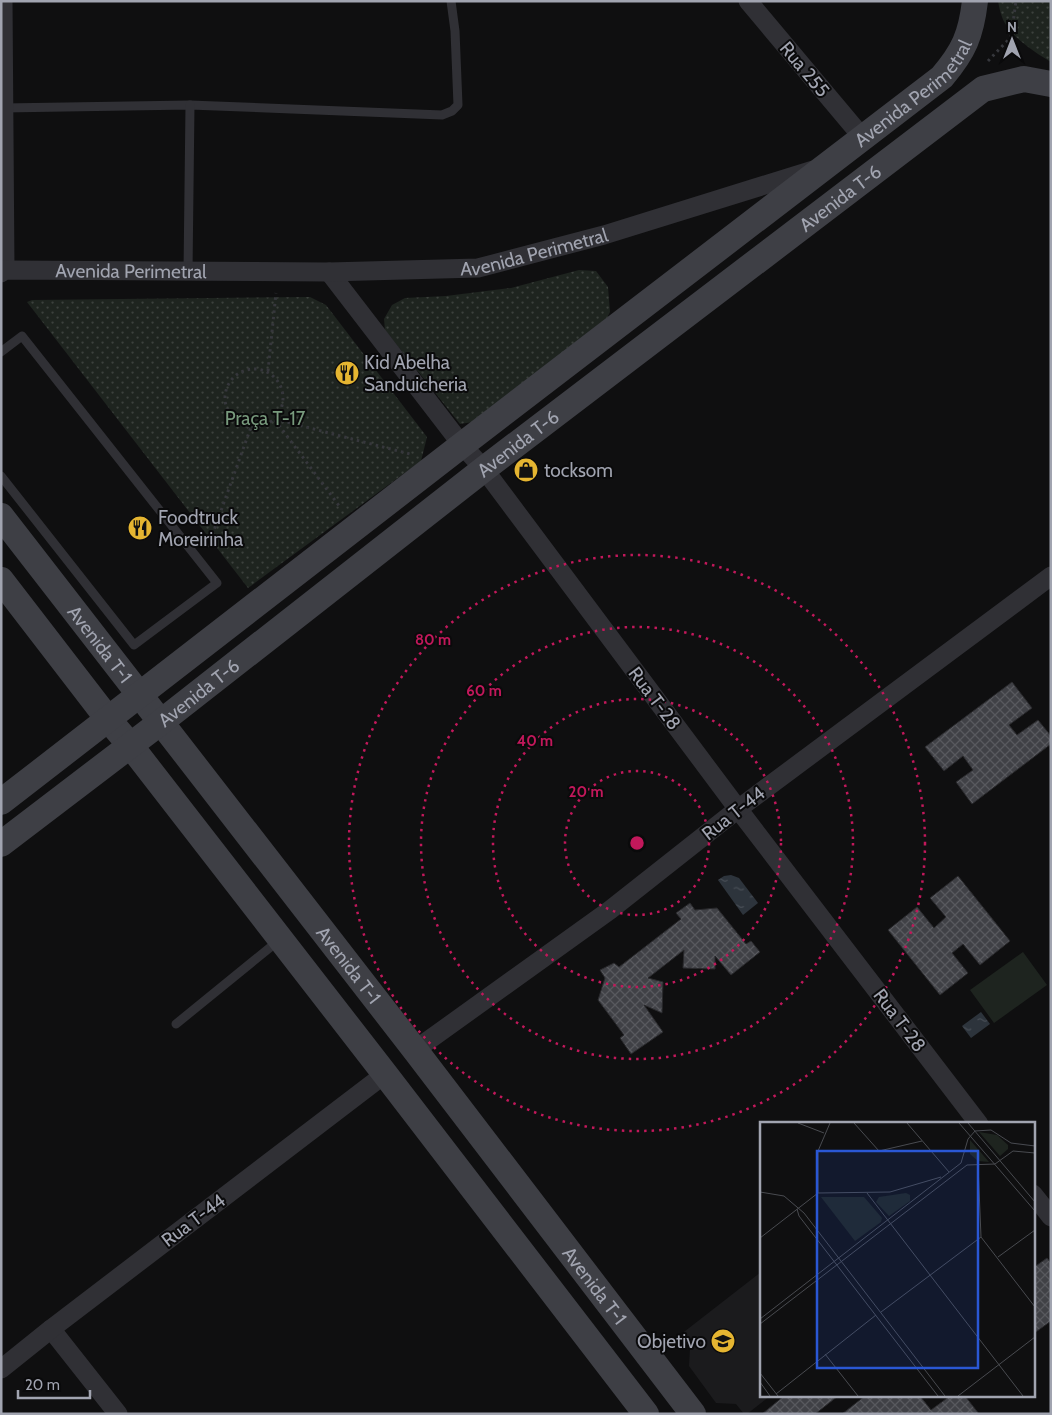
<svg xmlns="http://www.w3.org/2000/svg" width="1052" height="1415" font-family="Cabin,sans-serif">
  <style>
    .built { fill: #1b1b1d }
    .grass { fill: url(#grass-dots) }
    .garden { fill: #1e241f }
    .water { fill: url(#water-ripples) }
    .building { fill: url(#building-cross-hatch); stroke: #29292c }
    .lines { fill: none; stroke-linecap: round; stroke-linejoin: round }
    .path { stroke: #36373c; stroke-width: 3; stroke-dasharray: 2.5 4; stroke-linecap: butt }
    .lane { stroke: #303035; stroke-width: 9 }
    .street { stroke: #303035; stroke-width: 19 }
    .secondary { stroke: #3e3f45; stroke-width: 26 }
    .ring { fill: none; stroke: #c2185b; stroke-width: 2.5; stroke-dasharray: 2.5 5 }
    .labels { text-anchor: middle; stroke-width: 4; stroke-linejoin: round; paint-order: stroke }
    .street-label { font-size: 19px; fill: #a1a4b0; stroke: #0a0a0b }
    .poi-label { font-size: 19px; fill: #a1a4b0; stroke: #0a0a0b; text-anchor: start }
    .park-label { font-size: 19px; fill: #789a7d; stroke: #0a0a0b }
    .inset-road { fill: none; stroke: #494b50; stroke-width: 1 }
    .view { fill: #2a57d4; fill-opacity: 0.15; stroke: #2a57d4; stroke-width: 2.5 }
    .inset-edge { fill: none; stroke: #a1a4b0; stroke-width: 2.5 }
    .centre { fill: #c2185b; stroke: #0a0a0b; stroke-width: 2.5 }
    .ring-label { font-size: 15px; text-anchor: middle; font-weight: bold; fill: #c2185b; stroke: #0a0a0b; stroke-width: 4; stroke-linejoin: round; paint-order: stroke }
  </style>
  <defs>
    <pattern id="grass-dots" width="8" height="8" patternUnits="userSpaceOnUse" patternTransform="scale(1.25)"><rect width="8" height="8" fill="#1e241f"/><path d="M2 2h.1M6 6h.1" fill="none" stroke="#3c413d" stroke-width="1.8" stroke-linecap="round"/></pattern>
    <pattern id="water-ripples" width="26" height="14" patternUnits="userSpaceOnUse" patternTransform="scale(1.25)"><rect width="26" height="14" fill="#2d343c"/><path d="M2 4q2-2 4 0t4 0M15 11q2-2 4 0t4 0" fill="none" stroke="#484e56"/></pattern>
    <pattern id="building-cross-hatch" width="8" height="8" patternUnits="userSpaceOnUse" patternTransform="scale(1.25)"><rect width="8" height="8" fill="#404146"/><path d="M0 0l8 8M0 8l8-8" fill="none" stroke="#58595e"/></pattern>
  </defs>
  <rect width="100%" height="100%" fill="#0f0f10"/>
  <path class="built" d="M761,1272V1396H770L747,1414H744L736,1404L716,1403L689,1366L690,1348L680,1335Z"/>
  <g class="grass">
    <path d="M998,1H1051V62C1034,52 1009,36 1002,17C1000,12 999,6 998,1Z"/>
    <path d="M579,270L596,271L608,287L610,312L605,322L473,422L460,424L385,330L384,319L392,305L405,298L446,296L511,288Z"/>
    <path d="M310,297L326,305L427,437L421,461L248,588L27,302L32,300Z"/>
  </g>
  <path class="garden" d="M1023,952L1047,985L994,1023L970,990Z"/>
  <g class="water">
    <path d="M731,875L739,878L758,903L743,915L718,880L724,876Z"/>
    <path d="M981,1012L990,1024L971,1038L962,1026Z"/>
  </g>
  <g class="building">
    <path d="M1012,682L1032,708L1009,725L1017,735L1038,720L1051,736V744L972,804L956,782L973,770L963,756L944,771L925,747Z"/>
    <path d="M958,876L1010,941L980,965L963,944L952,953L968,973L940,995L888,930L917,907L934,928L946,917L930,898Z"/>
    <path d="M690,903L695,910L717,908L746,944L751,941L760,952L731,975L715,956V969L683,968L684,950L648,978L663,982L662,1013L644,1005L663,1032L631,1054L620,1038L624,1035L598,1000L605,978L600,970L614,963L619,967L681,919L676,913Z"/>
    <path d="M1047,1258L1051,1263V1321L1033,1334V1268Z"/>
    <path d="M784,1396H838L815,1414H762Z"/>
    <path d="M865,1396H920L931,1410L950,1396H965L979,1414H842Z"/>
  </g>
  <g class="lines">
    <g class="path">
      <path d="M988,61L1011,37L1016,1"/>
      <circle cx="254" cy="398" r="29"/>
      <path d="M268,371L276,293"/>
      <path d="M275,419L410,454"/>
      <path d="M275,420L340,507"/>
      <path d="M208,547L251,427"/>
    </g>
    <g class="lane">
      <path d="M3,108L190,105L442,115L452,111L458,105L455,31L451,1"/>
      <path d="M188,272L190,105"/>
      <path d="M1,352L22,336L217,583L134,645L1,476"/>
      <path d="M176,1024L278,941"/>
    </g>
    <g class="street">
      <path d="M3,1L5,270"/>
      <path d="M748,1L863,138"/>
      <path d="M329,272L462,445L484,469L738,809L979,1124"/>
      <path id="s1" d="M1,273L5,270L329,272L478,268L604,235L813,170"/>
      <path d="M415,1050L610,910L738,809L1051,576"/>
      <path d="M1033,1194L1051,1217"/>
      <path d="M51,1329L118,1414"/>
      <path d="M1,1369L51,1329L385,1074"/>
    </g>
    <g class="secondary">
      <path id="s2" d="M1,516L415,1050L693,1414"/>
      <path d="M1,580L108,719L130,745L385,1074L646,1414"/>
      <path id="s3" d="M1,802L462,445L942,77C964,51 971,35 975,1"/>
      <path id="s4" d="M1,844L161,722L484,469L983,89L1024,79L1051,84"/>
    </g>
  </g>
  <g class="ring">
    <circle cx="637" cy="843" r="72"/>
    <circle cx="637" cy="843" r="144"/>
    <circle cx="637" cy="843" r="216"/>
    <circle cx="637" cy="843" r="288"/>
  </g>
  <defs>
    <symbol id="restaurant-disc" viewBox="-11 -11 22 22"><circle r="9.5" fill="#e5b531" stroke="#0a0a0b"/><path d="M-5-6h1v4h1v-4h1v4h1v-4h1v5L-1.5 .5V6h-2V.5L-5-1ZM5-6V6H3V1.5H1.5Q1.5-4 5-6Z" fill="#111"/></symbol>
    <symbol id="shop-disc" viewBox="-11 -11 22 22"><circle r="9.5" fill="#e5b531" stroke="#0a0a0b"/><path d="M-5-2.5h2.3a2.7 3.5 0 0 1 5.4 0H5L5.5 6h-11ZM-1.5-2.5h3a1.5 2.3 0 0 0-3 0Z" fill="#111"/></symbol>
    <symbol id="university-disc" viewBox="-11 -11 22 22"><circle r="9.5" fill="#e5b531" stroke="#0a0a0b"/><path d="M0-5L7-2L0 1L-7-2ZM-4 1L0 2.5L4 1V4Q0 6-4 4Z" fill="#111"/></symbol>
  </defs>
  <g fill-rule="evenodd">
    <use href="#restaurant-disc" x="333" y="359" width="28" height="28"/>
    <use href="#shop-disc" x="512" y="456" width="28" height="28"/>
    <use href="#restaurant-disc" x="126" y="514" width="28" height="28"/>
    <use href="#university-disc" x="709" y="1327" width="28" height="28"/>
  </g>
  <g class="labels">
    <g class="street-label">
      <text transform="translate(805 69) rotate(50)" y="7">Rua 255</text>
      <text dy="7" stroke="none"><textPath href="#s3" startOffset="1156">Avenida Perimetral</textPath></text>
      <text dy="7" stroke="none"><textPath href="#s4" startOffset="1059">Avenida T-6</textPath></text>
      <text dy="7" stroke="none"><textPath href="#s1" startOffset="536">Avenida Perimetral</textPath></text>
      <text dy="7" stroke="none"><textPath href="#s1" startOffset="131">Avenida Perimetral</textPath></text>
      <text dy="7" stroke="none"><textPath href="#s4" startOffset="654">Avenida T-6</textPath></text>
      <text dy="7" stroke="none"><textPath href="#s2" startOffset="162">Avenida T-1</textPath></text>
      <text dy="7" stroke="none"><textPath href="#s4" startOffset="249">Avenida T-6</textPath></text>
      <text transform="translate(655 698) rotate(53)" y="7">Rua T-28</text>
      <text transform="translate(733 813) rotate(-38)" y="7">Rua T-44</text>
      <text dy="7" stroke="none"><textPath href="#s2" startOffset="568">Avenida T-1</textPath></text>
      <text transform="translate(900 1020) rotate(53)" y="7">Rua T-28</text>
      <text transform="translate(193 1220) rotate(-37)" y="7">Rua T-44</text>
      <text dy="7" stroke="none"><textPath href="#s2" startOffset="972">Avenida T-1</textPath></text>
    </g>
    <g class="poi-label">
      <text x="364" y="369">Kid Abelha<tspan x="364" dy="22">Sanduicheria</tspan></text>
      <text x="544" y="477">tocksom</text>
      <text x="158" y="524">Foodtruck<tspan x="158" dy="22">Moreirinha</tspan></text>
      <text x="706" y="1348" text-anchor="end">Objetivo</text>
    </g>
    <g class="park-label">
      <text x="265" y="425">Praça T-17</text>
    </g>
  </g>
  <g transform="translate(760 1122)">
    <rect width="275" height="275" fill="#0f0f10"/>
    <path d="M219,10L237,13L248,23V27L240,34ZM210,18L229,40L218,39L210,32ZM146,71L150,73V79L129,94L116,80L119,75ZM61,75H104L122,96L121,100L95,119Z" fill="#1e241f"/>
    <path class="inset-road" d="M38,1L64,11M94,1L119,29M147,1L189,50M199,1L275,89M208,1L275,80M58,29H119L162,19M218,42L221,115M0,70L24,74L44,91L185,274M58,71V29L70,1M107,71L263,274M37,87L39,94L178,274M221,115L275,185M0,116L58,71L130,70L181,55M238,135L275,108M121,190L221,115M0,197L201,41L208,17L215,9L231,8L251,21L275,24M0,202L207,43L235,42L253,29L275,31M65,232L98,274M0,251L18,274M0,260L10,274M16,272L116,193M198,274L275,215"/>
    <path class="view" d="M57,29H218V246H57Z"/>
    <rect width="275" height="275" class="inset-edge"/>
  </g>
  <circle cx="637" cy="843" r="8" class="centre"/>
  <g class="ring-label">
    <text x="433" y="645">80 m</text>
    <text x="484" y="696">60 m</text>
    <text x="535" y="746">40 m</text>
    <text x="586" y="797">20 m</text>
  </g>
  <rect width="1052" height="1415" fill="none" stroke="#a1a4b0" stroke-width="5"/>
  <g transform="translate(1012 40)" stroke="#0a0a0b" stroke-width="4" paint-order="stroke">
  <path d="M0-4L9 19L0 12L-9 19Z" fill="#a1a4b0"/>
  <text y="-8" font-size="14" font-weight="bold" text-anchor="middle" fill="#a1a4b0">N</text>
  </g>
  <path d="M18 1390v8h72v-8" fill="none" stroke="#a1a4b0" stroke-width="2.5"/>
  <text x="25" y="1390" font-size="15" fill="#a1a4b0" stroke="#0a0a0b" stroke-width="4" paint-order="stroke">20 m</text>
</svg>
